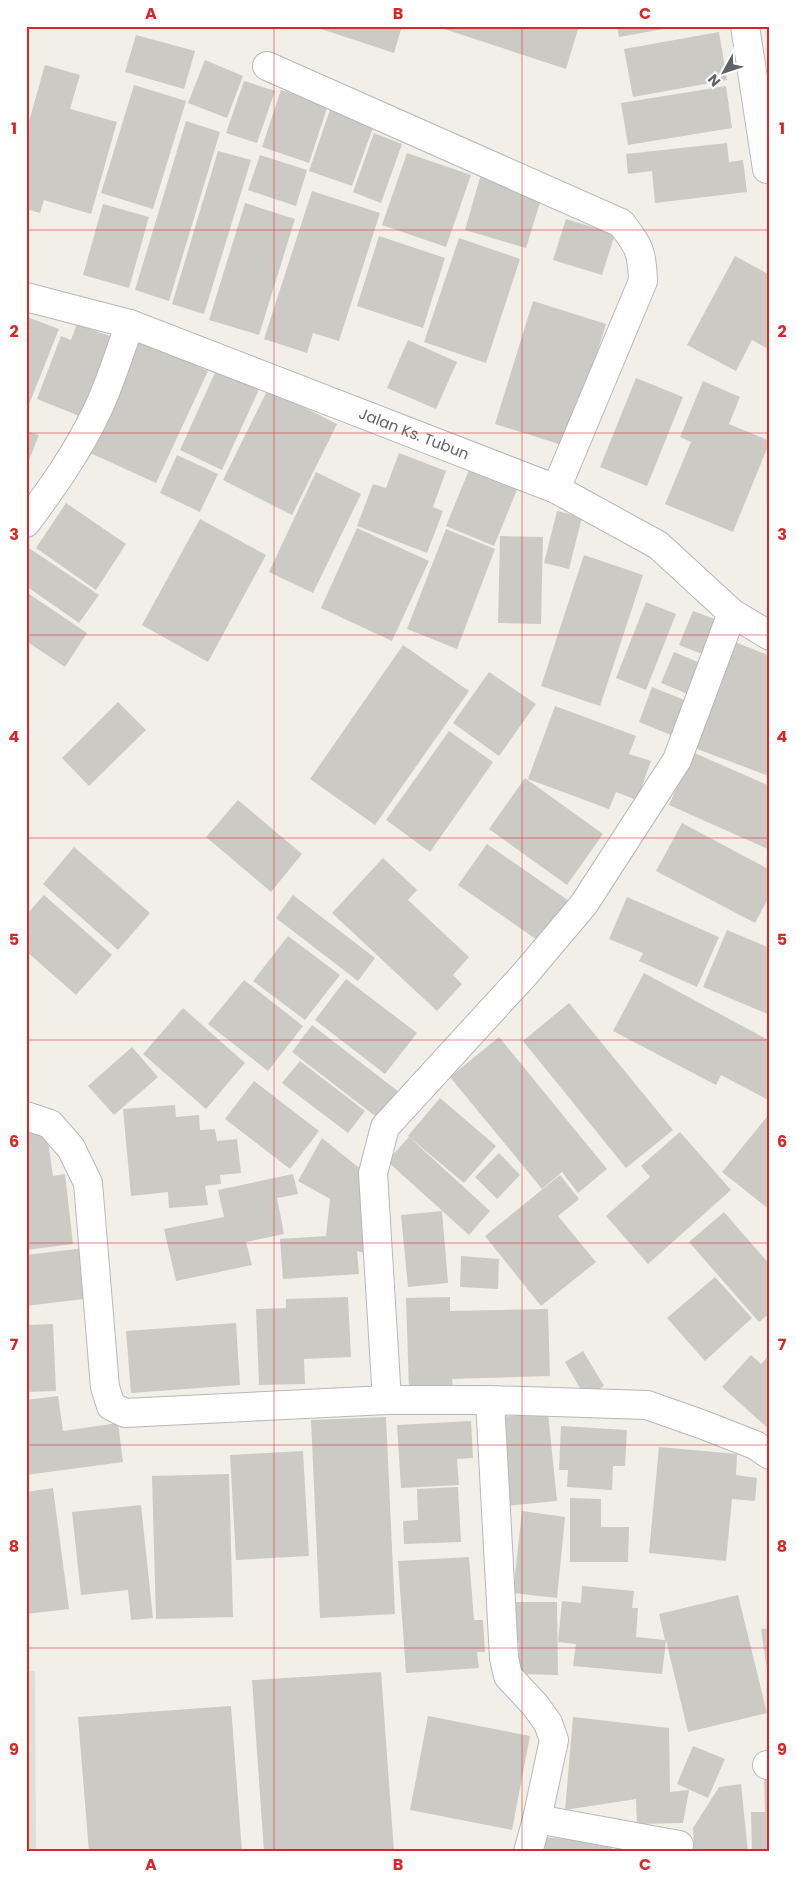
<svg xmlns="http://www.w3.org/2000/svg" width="796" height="1878" font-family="Poppins,sans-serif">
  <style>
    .education { fill: #e1ded6 }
    .building { fill: #cccac5 }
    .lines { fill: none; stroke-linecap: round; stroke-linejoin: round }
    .minor-casing { stroke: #b5b8bc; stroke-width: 30 }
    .tertiary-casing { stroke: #b5b8bc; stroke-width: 30 }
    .minor { stroke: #fff; stroke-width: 28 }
    .tertiary { stroke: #fff; stroke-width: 28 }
    .grid { fill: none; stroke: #d62828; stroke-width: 1; stroke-opacity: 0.55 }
    .labels { text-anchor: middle; stroke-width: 4; stroke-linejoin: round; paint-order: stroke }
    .street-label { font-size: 15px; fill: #5f6368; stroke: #fff }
    .neatline { fill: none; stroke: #d62828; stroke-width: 2 }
    .grid-label { font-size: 16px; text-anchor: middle; font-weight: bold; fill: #d62828 }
  </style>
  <rect width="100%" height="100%" fill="#f1efe8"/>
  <path class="education" d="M26,1671H35L36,1852H26Z"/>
  <g class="building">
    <path d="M322,26H402L394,53L321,29Z"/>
    <path d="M435,26H579L566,69Z"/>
    <path d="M617,26H675V27L619,37Z"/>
    <path d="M719,32L727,80L633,97L624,49Z"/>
    <path d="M136,35L195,51L184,89L125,72Z"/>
    <path d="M205,60L243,76L227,118L188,103Z"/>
    <path d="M45,65L80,75L70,109L117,122L91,214L44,200L40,213L26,209V132Z"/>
    <path d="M244,81L275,91L257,143L226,133Z"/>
    <path d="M134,85L186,101L153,209L101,193Z"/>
    <path d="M726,86L732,128L628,145L621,103Z"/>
    <path d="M281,90L328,105L309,163L262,147Z"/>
    <path d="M330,110L374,125L352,186L309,171Z"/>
    <path d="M186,121L220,132L169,301L135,290Z"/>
    <path d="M374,133L402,144L381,203L353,192Z"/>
    <path d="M727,143L729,162L743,160L747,192L655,203L652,171L628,174L626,154Z"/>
    <path d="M218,151L251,160L204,314L172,304Z"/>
    <path d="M407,153L471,175L446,247L382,225Z"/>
    <path d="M260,155L307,170L296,206L248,190Z"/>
    <path d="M481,174L543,193L526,248L465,230Z"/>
    <path d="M312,191L380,213L339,341L313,333L307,353L264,339Z"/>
    <path d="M245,203L295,219L259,335L209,320Z"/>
    <path d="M103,204L149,217L129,288L83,275Z"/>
    <path d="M566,219L615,234L602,275L553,260Z"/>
    <path d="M379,236L445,258L423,328L357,306Z"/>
    <path d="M459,238L520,259L486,363L424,342Z"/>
    <path d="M735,256L770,275V350L752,340L736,371L687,345Z"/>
    <path d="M533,301L606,324L568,447L495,424Z"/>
    <path d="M27,317L59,329L26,412V320Z"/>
    <path d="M77,324L115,338L84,418L37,399L61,336L71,340Z"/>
    <path d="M140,340L208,371L156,483L88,452Z"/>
    <path d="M408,340L457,362L436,409L387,388Z"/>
    <path d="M218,366L261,385L222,470L180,450Z"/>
    <path d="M636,378L683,397L647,486L600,467Z"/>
    <path d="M703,381L740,397L729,424L770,441L733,532L665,504L691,442L680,437Z"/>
    <path d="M268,389L337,424L292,515L223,480Z"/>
    <path d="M26,431L39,435L26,468Z"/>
    <path d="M399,453L446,471L433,507L443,511L427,553L357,526L373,484L386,488Z"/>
    <path d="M177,455L218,474L200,512L160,493Z"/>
    <path d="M471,465L519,485L494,546L446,526Z"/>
    <path d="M316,472L361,494L313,593L269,572Z"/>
    <path d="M66,503L126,544L96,590L36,548Z"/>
    <path d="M557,511L582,517L569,569L544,563Z"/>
    <path d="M200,519L266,555L208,662L142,625Z"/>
    <path d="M357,528L429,561L392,641L321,608Z"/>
    <path d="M446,529L495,549L457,649L407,629Z"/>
    <path d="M500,536L543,537L541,624L498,623Z"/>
    <path d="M26,546L99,595L79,623L26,586Z"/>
    <path d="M584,555L643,575L600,706L541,686Z"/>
    <path d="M26,592L87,633L65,667L26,641Z"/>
    <path d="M646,602L676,614L646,690L616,678Z"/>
    <path d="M693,611L725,623L712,658L679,645Z"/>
    <path d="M730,640L770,656L769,776L689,746Z"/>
    <path d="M403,645L469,691L375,825L310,779Z"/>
    <path d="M674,652L707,666L695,697L661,683Z"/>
    <path d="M489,672L536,704L499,756L453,723Z"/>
    <path d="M652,687L692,703L678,738L639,722Z"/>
    <path d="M118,702L146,730L89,786L62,758Z"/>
    <path d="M555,706L636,736L629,754L651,761L637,800L616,792L609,809L528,779Z"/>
    <path d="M449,731L493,762L430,852L386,820Z"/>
    <path d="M692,752L770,786V850L669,805Z"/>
    <path d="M525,778L603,834L567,885L489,829Z"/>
    <path d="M238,800L302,854L271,892L206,837Z"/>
    <path d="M682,823L770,870V895L755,923L656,871Z"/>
    <path d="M487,844L572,903L543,944L458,885Z"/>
    <path d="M74,847L150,913L118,950L43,884Z"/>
    <path d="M383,858L417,890L408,900L469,957L453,975L462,984L437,1011L332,913Z"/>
    <path d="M44,895L112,955L76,995L26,951V915Z"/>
    <path d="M293,895L375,958L358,981L276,918Z"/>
    <path d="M627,897L719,937L697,987L639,961L643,953L609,939Z"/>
    <path d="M727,930L770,948V1015L703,987Z"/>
    <path d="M288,936L340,975L305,1020L253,981Z"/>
    <path d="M644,973L770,1041V1101L721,1075L716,1085L613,1031Z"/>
    <path d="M346,979L417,1033L385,1074L315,1020Z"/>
    <path d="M244,980L303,1026L268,1071L208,1024Z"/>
    <path d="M569,1003L673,1130L626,1168L523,1041Z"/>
    <path d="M183,1008L245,1063L206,1109L143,1054Z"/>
    <path d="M312,1025L399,1092L379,1119L292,1052Z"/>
    <path d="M499,1037L607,1169L578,1193L562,1172L542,1189L450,1077Z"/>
    <path d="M132,1047L158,1077L114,1115L88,1086Z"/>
    <path d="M300,1061L365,1111L348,1133L282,1083Z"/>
    <path d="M254,1081L319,1131L290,1169L225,1119Z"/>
    <path d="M440,1098L496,1146L464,1183L408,1136Z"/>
    <path d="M175,1105L176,1117L199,1115L200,1130L215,1129L217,1141L237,1139L241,1173L220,1175L221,1184L205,1186L208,1205L169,1208L168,1192L131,1196L123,1109Z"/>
    <path d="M770,1113V1210L722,1172Z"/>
    <path d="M46,1128L53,1176L65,1174L73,1244L26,1250V1131Z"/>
    <path d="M680,1132L731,1190L648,1264L606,1216L650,1177L641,1166Z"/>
    <path d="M409,1137L490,1211L469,1235L387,1161Z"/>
    <path d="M322,1138L368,1175L372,1255L357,1251L359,1274L283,1279L280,1239L326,1236L330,1199L298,1181Z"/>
    <path d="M499,1153L520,1175L497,1199L475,1177Z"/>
    <path d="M293,1174L298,1194L277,1198L284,1234L246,1242L252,1265L176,1281L164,1229L224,1217L218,1190Z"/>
    <path d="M560,1175L579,1199L558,1216L596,1262L541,1306L485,1236Z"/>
    <path d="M442,1211L448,1283L408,1287L401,1215Z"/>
    <path d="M724,1212L770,1265V1313L759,1322L689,1242Z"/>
    <path d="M85,1248L92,1298L26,1306V1255Z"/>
    <path d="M461,1256L499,1259L498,1289L460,1287Z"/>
    <path d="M715,1277L752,1318L705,1361L667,1318Z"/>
    <path d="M348,1297L351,1357L304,1359L305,1384L259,1385L256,1309L286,1308V1299Z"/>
    <path d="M450,1297V1311L548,1309L550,1376L452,1379L453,1388L409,1389L406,1298Z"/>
    <path d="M236,1323L240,1385L131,1393L126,1331Z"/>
    <path d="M53,1324L56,1391L26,1392V1325Z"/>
    <path d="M583,1351L604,1386L585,1397L565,1362Z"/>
    <path d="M770,1354V1430L722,1387L751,1355L761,1364Z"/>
    <path d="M58,1396L63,1431L118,1423L123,1462L26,1475V1400Z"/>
    <path d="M548,1413L557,1501L506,1506L498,1417Z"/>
    <path d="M386,1417L395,1614L320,1618L311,1420Z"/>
    <path d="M471,1421L473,1458L457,1459L459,1485L401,1488L397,1425Z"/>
    <path d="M561,1426L627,1430L625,1466H613L612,1490L567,1487L568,1470H559Z"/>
    <path d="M659,1447L737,1454L736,1475L757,1478L755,1501L732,1499L726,1561L649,1553Z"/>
    <path d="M303,1451L309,1556L236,1560L230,1455Z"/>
    <path d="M229,1474L233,1617L156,1619L152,1476Z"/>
    <path d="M458,1487L461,1542L404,1544L403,1521L418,1520L417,1489Z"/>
    <path d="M53,1488L69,1609L26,1614V1492Z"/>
    <path d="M570,1498L601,1499V1527H629L628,1562H570Z"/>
    <path d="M141,1505L153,1618L131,1620L128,1590L81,1595L72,1512Z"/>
    <path d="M522,1511L565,1517L557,1598L513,1593Z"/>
    <path d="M469,1557L474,1620H483L485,1652H477L479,1668L406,1673L398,1561Z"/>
    <path d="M582,1586L634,1591L632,1608H638L636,1637L665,1640L659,1614L738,1595L767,1713L688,1732L666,1640L662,1674L573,1666L576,1644L558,1642L562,1601L581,1603Z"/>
    <path d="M506,1602H557L558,1675L519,1674V1642L506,1643Z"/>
    <path d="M770,1628V1685H769L761,1629Z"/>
    <path d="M381,1672L394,1852H264L252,1680Z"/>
    <path d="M231,1706L242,1852H89L78,1717Z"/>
    <path d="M428,1716L530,1736L512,1830L410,1810Z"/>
    <path d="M573,1717L669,1728L670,1792L689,1790L683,1823L637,1824L636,1799L565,1810Z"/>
    <path d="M693,1746L725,1759L708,1798L677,1784Z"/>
    <path d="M764,1777H770V1852H752L751,1812H765Z"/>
    <path d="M741,1784L748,1852H694L693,1828L719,1787Z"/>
    <path d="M538,1837L612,1842L611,1852H537Z"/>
    <path d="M616,1843L640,1852H616Z"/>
  </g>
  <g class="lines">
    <defs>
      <g id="minor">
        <path d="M745,26L767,169"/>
        <path d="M267,66L621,223C639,246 642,251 643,281L556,489"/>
        <path d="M26,523C52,488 77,453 96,413C110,385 119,353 130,324"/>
        <path d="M732,613L677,760L584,904L525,974L385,1127L373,1173L387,1400H490L647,1405L701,1424L755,1445L770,1455"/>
        <path d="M26,1116L50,1124L71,1148L88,1183L105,1387L111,1406L125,1413L387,1400"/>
        <path d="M490,1400L504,1658L508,1676L535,1705L548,1723L554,1740L537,1819"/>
        <path d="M767,1765H770"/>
        <path d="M528,1852L537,1819L679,1845"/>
      </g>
      <g id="tertiary">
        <path id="s1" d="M26,297L130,324L556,489L658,545L732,613L770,636"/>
      </g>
    </defs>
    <use href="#minor" class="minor-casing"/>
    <use href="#tertiary" class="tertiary-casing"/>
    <use href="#minor" class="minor"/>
    <use href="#tertiary" class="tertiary"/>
  </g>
  <path class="grid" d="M274,26V1852M522,26V1852M26,230H770M26,433H770M26,635H770M26,838H770M26,1040H770M26,1243H770M26,1445H770M26,1648H770"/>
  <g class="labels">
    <g class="street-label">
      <text dy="5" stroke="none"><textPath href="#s1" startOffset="412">Jalan Ks. Tubun</textPath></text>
    </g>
  </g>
  <rect width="796" height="1878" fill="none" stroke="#ffffff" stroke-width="55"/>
  <g transform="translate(724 72) rotate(230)" stroke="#ffffff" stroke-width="4" paint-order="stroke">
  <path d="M0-4L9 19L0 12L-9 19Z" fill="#5f6368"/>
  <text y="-8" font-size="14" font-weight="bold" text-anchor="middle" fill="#5f6368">N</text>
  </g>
  <rect x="28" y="28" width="740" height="1822" class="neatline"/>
  <g class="grid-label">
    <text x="151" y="19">A</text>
    <text x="398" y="19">B</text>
    <text x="645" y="19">C</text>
    <text x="14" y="134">1</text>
    <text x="782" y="134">1</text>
    <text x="14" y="337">2</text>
    <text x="782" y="337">2</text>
    <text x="14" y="540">3</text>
    <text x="782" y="540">3</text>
    <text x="14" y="742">4</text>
    <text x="782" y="742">4</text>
    <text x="14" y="945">5</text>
    <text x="782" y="945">5</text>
    <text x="14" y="1147">6</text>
    <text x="782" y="1147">6</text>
    <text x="14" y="1350">7</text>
    <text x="782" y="1350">7</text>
    <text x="14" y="1552">8</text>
    <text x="782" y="1552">8</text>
    <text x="14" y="1755">9</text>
    <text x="782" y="1755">9</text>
    <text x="151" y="1870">A</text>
    <text x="398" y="1870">B</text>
    <text x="645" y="1870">C</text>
  </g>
</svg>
